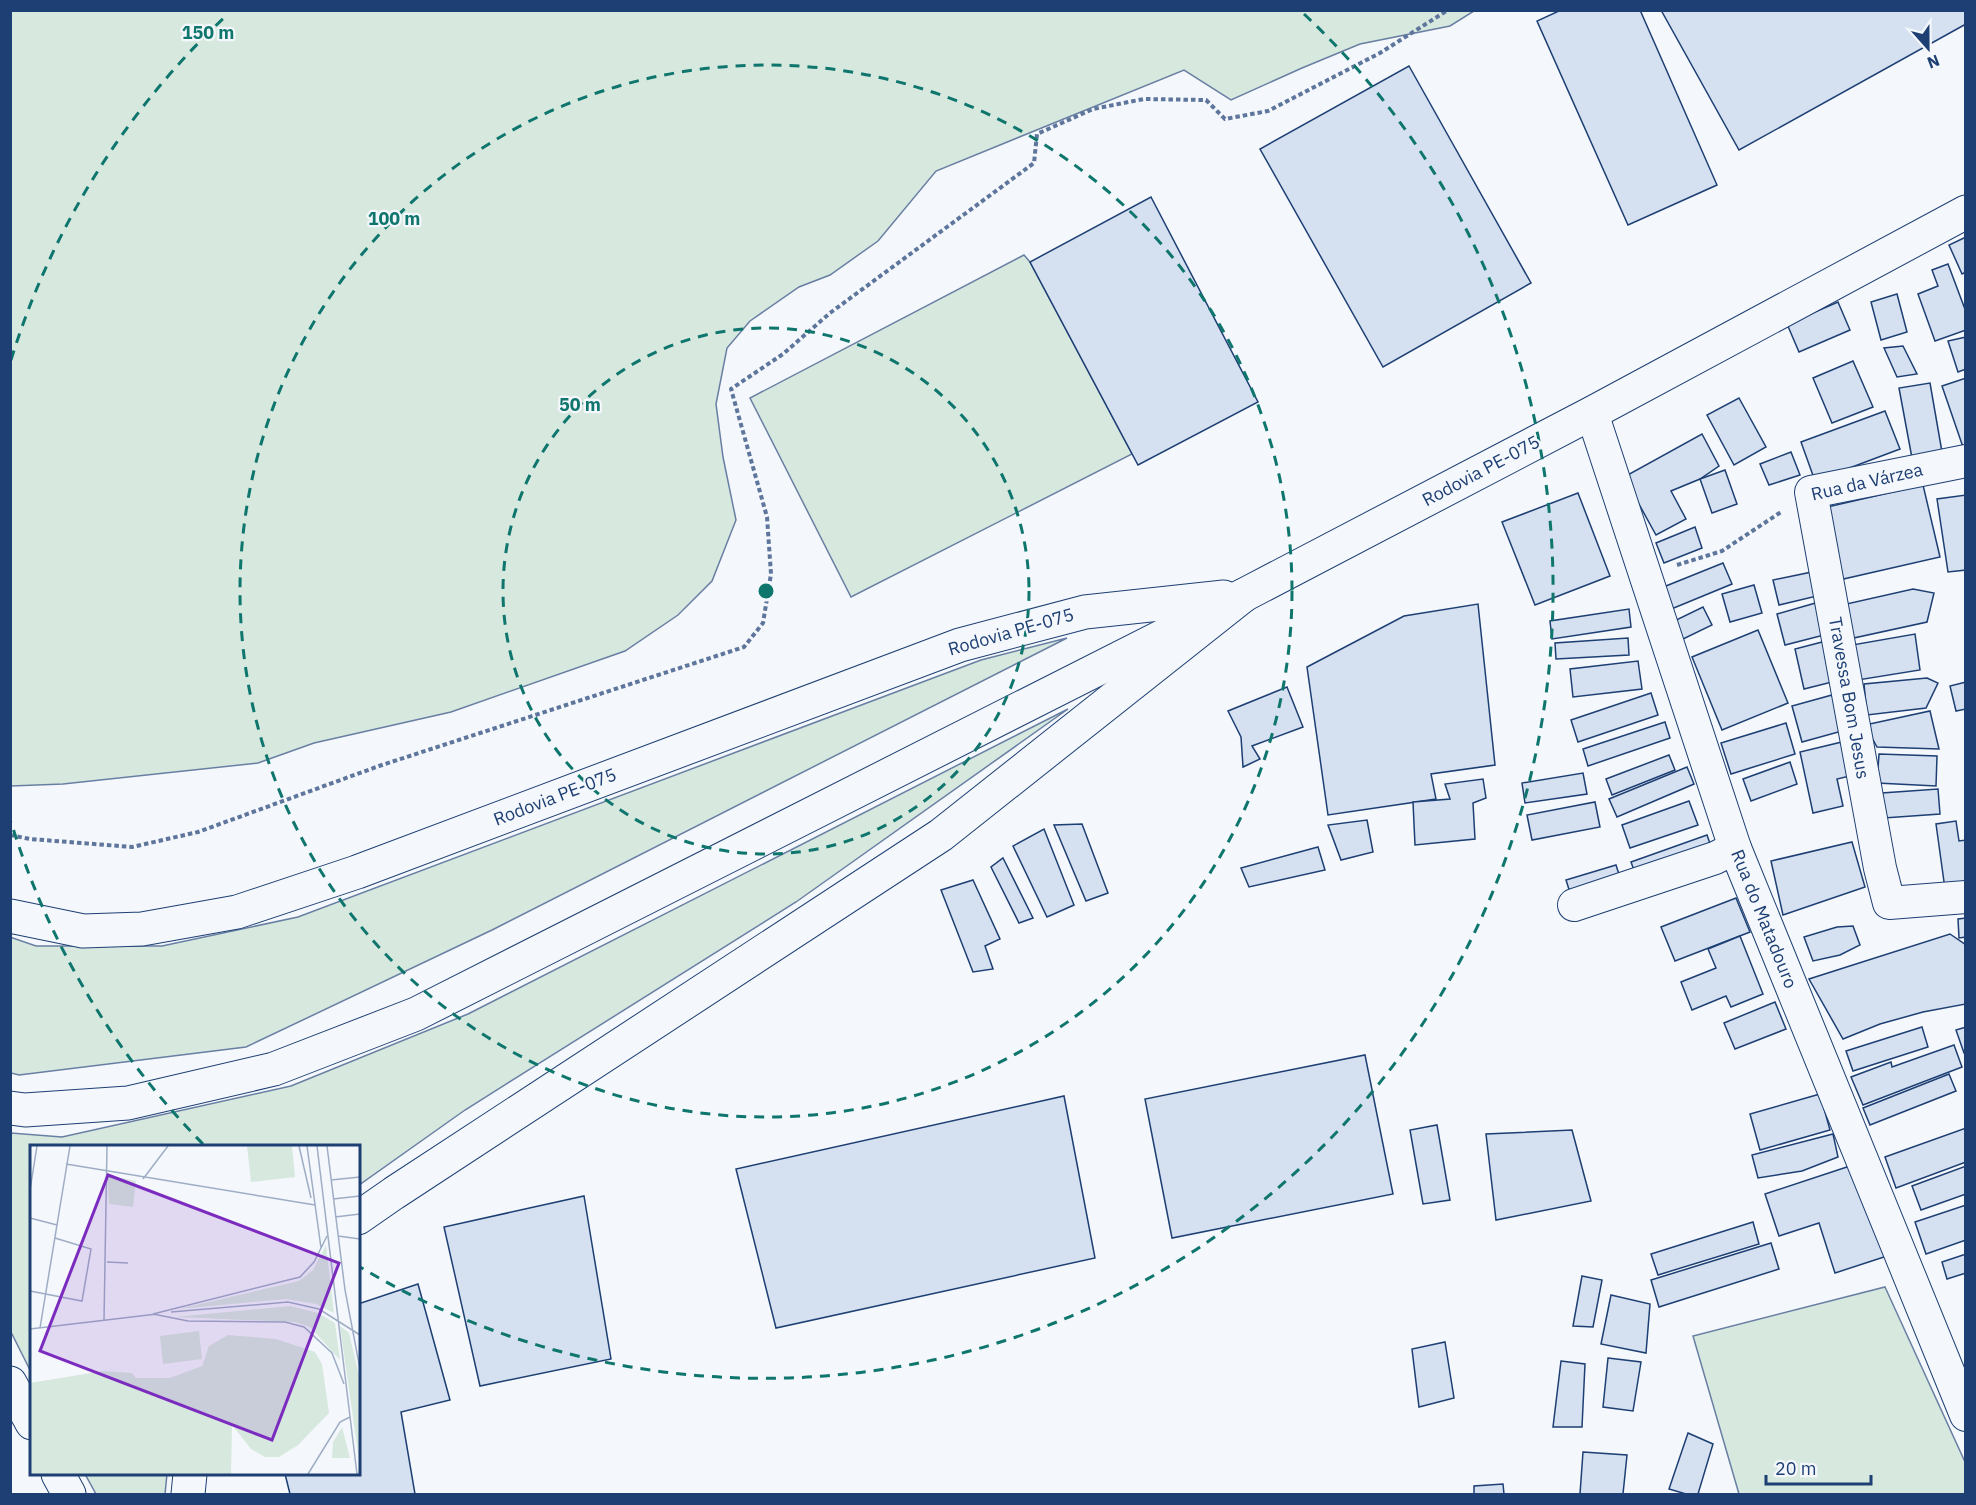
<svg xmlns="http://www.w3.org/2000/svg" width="1976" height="1505" font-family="'IBM Plex Sans',sans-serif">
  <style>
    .green { fill: #d7e8df; stroke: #687fa3; stroke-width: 1.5 }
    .building { fill: #d5e0f0; stroke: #1d3f73; stroke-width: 1.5 }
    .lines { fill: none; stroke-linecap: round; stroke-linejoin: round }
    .street-casing { stroke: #1d3f73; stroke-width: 34 }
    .primary-casing { stroke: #1d3f73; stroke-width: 35 }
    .highway-casing { stroke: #1d3f73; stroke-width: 35 }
    .path { stroke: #5e769c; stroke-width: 4; stroke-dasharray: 4.5 3; stroke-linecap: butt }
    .street { stroke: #f4f7fb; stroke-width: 32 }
    .primary { stroke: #f4f7fb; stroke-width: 33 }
    .highway { stroke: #f4f7fb; stroke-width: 33 }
    .ring { fill: none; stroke: #0f766e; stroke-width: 3; stroke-dasharray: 10 8 }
    .labels { text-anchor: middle; stroke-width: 4.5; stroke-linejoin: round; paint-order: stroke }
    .street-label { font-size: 18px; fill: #1d3f73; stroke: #f4f7fb }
    .inset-road { fill: none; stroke: #9eadc5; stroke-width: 1.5 }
    .view { fill: #7b2cbf; fill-opacity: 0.15; stroke: #7b2cbf; stroke-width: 3 }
    .inset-edge { fill: none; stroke: #1d3f73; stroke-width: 3 }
    .centre { fill: #0f766e; stroke: #f4f7fb; stroke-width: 3 }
    .ring-label { font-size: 18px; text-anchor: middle; font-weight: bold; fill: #0f766e; stroke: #f4f7fb; stroke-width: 4.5; stroke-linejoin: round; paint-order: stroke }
  </style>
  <rect width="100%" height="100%" fill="#f4f7fb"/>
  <g class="green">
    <path d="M10,11L11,10L1474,11L1450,26L1360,44L1302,68L1231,100L1184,70L936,171L878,241L830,275L799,287L750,321L727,348L716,404L723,457L736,520L712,581L678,615L625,651L451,712L314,743L258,763L63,784L11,786Z"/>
    <path d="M1024,255L1030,262L1132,454L851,597L750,398Z"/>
    <path d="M1067,638L492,930L246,1047L19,1075L11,1073L10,937L36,946H162L298,917L981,660Z"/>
    <path d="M1068,709L796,902L465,1110L359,1185L358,1146H32L31,1372L11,1332V1133L62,1137L291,1086L468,1014Z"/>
    <path d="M1885,1287L1965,1462V1494H1739L1693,1336Z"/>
    <path d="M85,1474H167L165,1494H96Z"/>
  </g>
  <g class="building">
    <path d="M1561,10H1640L1717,185L1628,225L1537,21Z"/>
    <path d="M1661,10H1966V24L1739,150Z"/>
    <path d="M1409,66L1531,283L1383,367L1260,149Z"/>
    <path d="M1151,197L1258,402L1138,465L1030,262Z"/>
    <path d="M1966,237V272L1962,274L1949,245Z"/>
    <path d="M1948,264L1966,312V330L1935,341L1918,294L1938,286L1932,270Z"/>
    <path d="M1897,294L1907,332L1881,340L1871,302Z"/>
    <path d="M1838,302L1850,330L1799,352L1787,324Z"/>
    <path d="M1966,337V369L1958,372L1948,341Z"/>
    <path d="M1903,346L1917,374L1897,377L1884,348Z"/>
    <path d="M1853,361L1873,407L1832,423L1813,378Z"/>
    <path d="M1966,378V449L1964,450L1942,386Z"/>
    <path d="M1930,383L1942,452L1912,458L1899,388Z"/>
    <path d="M1739,398L1766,447L1734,465L1707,415Z"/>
    <path d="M1885,411L1900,449L1815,481L1801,442Z"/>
    <path d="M1702,434L1719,466L1700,479L1671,491L1686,519L1656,535L1624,477Z"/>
    <path d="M1791,452L1800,475L1769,485L1760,464Z"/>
    <path d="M1725,470L1737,504L1712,513L1700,479Z"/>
    <path d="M1923,485L1940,557L1839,580L1823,508Z"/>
    <path d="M1578,493L1610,576L1535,605L1502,522Z"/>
    <path d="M1966,495V570L1948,572L1937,499Z"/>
    <path d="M1695,527L1702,548L1664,563L1656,543Z"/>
    <path d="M1723,563L1732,584L1669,610L1661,588Z"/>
    <path d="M1812,572L1817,596L1779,605L1773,580Z"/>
    <path d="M1754,585L1762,613L1730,622L1722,594Z"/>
    <path d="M1913,589L1934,593L1927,622L1849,639L1842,605Z"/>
    <path d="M1819,602L1828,634L1785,645L1777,614Z"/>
    <path d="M1478,604L1495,765L1431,774L1436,799L1328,815L1307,667L1404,616Z"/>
    <path d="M1703,607L1712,625L1679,641L1670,623Z"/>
    <path d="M1629,609L1631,627L1552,639L1550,621Z"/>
    <path d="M1758,630L1788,703L1722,730L1692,657Z"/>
    <path d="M1915,634L1920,670L1858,680L1852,645Z"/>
    <path d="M1628,638L1629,655L1556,659L1555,643Z"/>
    <path d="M1826,641L1836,681L1804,689L1795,649Z"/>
    <path d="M1638,661L1642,689L1573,697L1570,669Z"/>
    <path d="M1927,678L1938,683L1926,708L1867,715L1864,684Z"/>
    <path d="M1966,682V709L1956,711L1950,686Z"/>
    <path d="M1287,687L1303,727L1252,746L1260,759L1243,767L1241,737L1228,711Z"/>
    <path d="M1651,693L1658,715L1578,742L1571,720Z"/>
    <path d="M1832,695L1842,731L1802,742L1792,706Z"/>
    <path d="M1930,711L1939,749L1877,747L1865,725Z"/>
    <path d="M1665,722L1670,738L1588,766L1583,749Z"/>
    <path d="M1786,723L1795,754L1731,774L1721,743Z"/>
    <path d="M1846,741L1854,775L1837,779L1843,806L1813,813L1800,752Z"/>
    <path d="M1879,754L1937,756L1936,786L1877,783Z"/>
    <path d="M1669,755L1675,770L1612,795L1606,779Z"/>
    <path d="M1790,762L1797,784L1751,801L1743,779Z"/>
    <path d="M1687,767L1694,784L1617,817L1609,799Z"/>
    <path d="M1583,773L1587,794L1525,803L1522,783Z"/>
    <path d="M1483,779L1486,798L1473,803L1475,839L1415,845L1413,802L1450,799L1445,784Z"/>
    <path d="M1938,789L1940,814L1884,818L1882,793Z"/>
    <path d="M1689,801L1698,825L1630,848L1622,825Z"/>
    <path d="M1595,802L1600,827L1532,840L1527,815Z"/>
    <path d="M1367,820L1373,852L1341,860L1328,825Z"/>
    <path d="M1956,821L1959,841L1966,840V886L1945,889L1936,824Z"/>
    <path d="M1082,824L1108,893L1086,901L1054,825Z"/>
    <path d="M1044,829L1074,905L1047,917L1013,846Z"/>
    <path d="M1707,835L1715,858L1639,884L1631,862Z"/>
    <path d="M1852,842L1865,887L1783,915L1771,861Z"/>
    <path d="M1318,847L1325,870L1249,887L1241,868Z"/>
    <path d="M1003,858L1033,918L1019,923L991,867Z"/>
    <path d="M1616,865L1624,890L1574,905L1566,880Z"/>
    <path d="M973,880L1000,939L985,946L993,969L973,972L941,890Z"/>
    <path d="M1736,898L1750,932L1675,961L1661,927Z"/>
    <path d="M1966,918V937L1959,938L1958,919Z"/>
    <path d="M1853,926L1860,945L1840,955L1813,961L1804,937L1837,927Z"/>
    <path d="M1950,934L1966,945V1004L1923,1012L1880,1024L1843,1039L1809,979Z"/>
    <path d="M1740,936L1763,994L1731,1007L1726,996L1692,1010L1681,982L1716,968L1708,949Z"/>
    <path d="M1775,1002L1786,1029L1735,1049L1724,1023Z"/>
    <path d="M1922,1027L1928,1047L1853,1071L1846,1051Z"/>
    <path d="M1966,1027V1052L1964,1053L1956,1030Z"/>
    <path d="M1954,1045L1962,1067L1863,1105L1851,1077L1891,1062L1892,1067Z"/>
    <path d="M1365,1055L1393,1194L1172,1238L1145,1099Z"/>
    <path d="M1949,1074L1956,1091L1870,1125L1863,1108Z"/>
    <path d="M1820,1094L1830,1130L1760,1150L1750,1114Z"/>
    <path d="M1064,1096L1095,1258L776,1328L736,1169Z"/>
    <path d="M1437,1125L1450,1200L1423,1204L1410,1130Z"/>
    <path d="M1966,1128V1162L1896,1188L1885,1157Z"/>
    <path d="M1572,1130L1591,1201L1496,1220L1486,1134Z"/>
    <path d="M1833,1134L1838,1157L1802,1171L1758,1178L1752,1155Z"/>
    <path d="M1856,1164L1887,1256L1835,1273L1819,1223L1779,1236L1765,1194Z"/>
    <path d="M1966,1166V1194L1921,1210L1912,1186Z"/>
    <path d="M584,1196L611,1359L480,1386L444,1227Z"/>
    <path d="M1966,1205V1240L1926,1254L1915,1222Z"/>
    <path d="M1753,1222L1759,1244L1658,1275L1651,1254Z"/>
    <path d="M1771,1243L1779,1269L1659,1307L1651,1280Z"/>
    <path d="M1966,1254V1273L1947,1279L1942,1262Z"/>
    <path d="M1582,1276L1602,1280L1593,1327L1573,1326Z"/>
    <path d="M418,1284L450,1400L401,1412L415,1494H290L285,1474H358V1304Z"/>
    <path d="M1611,1295L1650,1304L1646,1353L1601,1344Z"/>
    <path d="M1445,1342L1454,1398L1419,1407L1412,1349Z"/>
    <path d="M1608,1358L1641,1362L1633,1411L1603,1407Z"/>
    <path d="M1561,1361L1585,1364L1582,1427H1553Z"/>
    <path d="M1688,1433L1713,1444L1698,1494H1686L1669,1489Z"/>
    <path d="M1583,1452L1627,1455L1623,1494H1580Z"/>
    <path d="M1503,1484L1504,1494H1474V1486Z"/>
  </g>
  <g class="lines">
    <defs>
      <g id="street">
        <path d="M1592,413L1735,848L1966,1415"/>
        <path d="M1966,461L1811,492L1880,868L1889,903L1966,897"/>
        <path d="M1574,905L1715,858L1735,848"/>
      </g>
      <g id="primary">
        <path d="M10,916L83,931L142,929L237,912L357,872L960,645L1085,612L1224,597"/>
        <path d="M10,1108L25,1110L128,1103L274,1069L416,1014L1244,595L1592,413L1966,212"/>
      </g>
      <g id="highway">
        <path d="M358,1218L394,1193L941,835L1244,595"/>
        <path d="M10,1383L32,1423"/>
        <path d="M58,1474L69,1494"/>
        <path d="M188,1494L190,1474"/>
      </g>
    </defs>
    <use href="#street" class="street-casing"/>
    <use href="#primary" class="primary-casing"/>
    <use href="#highway" class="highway-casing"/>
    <g class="path">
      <path d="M1677,565L1722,551L1781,512"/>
      <path d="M10,835L30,839L132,847L198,832L379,766L744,647L763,623L771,574L767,517L731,389L783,354L830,313L1034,163L1037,134L1093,109L1144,99L1206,100L1225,119L1268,111L1380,53L1448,10"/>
    </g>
    <use href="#street" class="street"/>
    <use href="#primary" class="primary"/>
    <use href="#highway" class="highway"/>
  </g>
  <g class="ring">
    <circle cx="766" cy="591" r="263"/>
    <circle cx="766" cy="591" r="526"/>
    <path d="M203 1144A789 789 0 0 1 11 822M11 360A789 789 0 0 1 228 14M1304 14A789 789 0 0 1 360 1267"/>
  </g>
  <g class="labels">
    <g class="street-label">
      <text transform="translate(1481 471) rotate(-28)" y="6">Rodovia PE-075</text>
      <text transform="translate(1867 482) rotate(-13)" y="6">Rua da Várzea</text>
      <text transform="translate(1011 632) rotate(-16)" y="6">Rodovia PE-075</text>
      <text transform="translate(1849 698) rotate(80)" y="6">Travessa Bom Jesus</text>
      <text transform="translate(555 797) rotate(-21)" y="6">Rodovia PE-075</text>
      <text transform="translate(1764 919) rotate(68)" y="6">Rua do Matadouro</text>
    </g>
  </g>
  <g transform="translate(30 1145)">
    <rect width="330" height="330" fill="#f4f7fb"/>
    <path d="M217,1H262L265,32L221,37ZM77,30L106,36L103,62L79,59ZM296,100L304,168L286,159L256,154L149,164L269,136L283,125ZM260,161L288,168L305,178L310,215L280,182L265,177L145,172ZM310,181L319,188L330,234V322ZM169,186L172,214L133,219L130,191ZM198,190L246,194L285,207L292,219L299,268L268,300L249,312H235L221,304L202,280L201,329H0V238L73,226L102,228L106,233H140L172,221L179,201ZM312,282L320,313H302L303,297Z" fill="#d7e8df"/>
    <path class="inset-road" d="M269,1L281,53M277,1L291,103M287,1L327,329M297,1L315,145L330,224M36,19L285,60M113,34L138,1M301,35L330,32M0,45L7,1M303,54L330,51M305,72L330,69M0,73L27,80M308,91L330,94M77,117L98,118M0,146L52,156L61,104L25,93M141,167L258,157L289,164L330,190M123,169L158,176L255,177L274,182L302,208L314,239M123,169L270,132L284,117L297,91M74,175L77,1M10,183L40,1M0,184L127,169M278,329L310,277L320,272"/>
    <path class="view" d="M78,30L309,118L242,295L10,206Z"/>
    <rect width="330" height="330" class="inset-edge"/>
  </g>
  <circle cx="766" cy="591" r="9" class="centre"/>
  <g class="ring-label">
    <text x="208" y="39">150 m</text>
    <text x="394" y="225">100 m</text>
    <text x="580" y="411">50 m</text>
  </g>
  <rect width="1976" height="1505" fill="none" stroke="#1d3f73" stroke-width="24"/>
  <g transform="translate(1928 48) rotate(159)" stroke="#f4f7fb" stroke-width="4.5" paint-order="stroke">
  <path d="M0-4.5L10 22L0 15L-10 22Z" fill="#1d3f73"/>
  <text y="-9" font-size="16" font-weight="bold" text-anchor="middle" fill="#1d3f73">N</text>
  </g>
  <path d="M1766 1475v9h105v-9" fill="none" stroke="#1d3f73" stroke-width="3"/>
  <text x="1775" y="1475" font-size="18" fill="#1d3f73" stroke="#f4f7fb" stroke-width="4.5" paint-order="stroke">20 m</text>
</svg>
